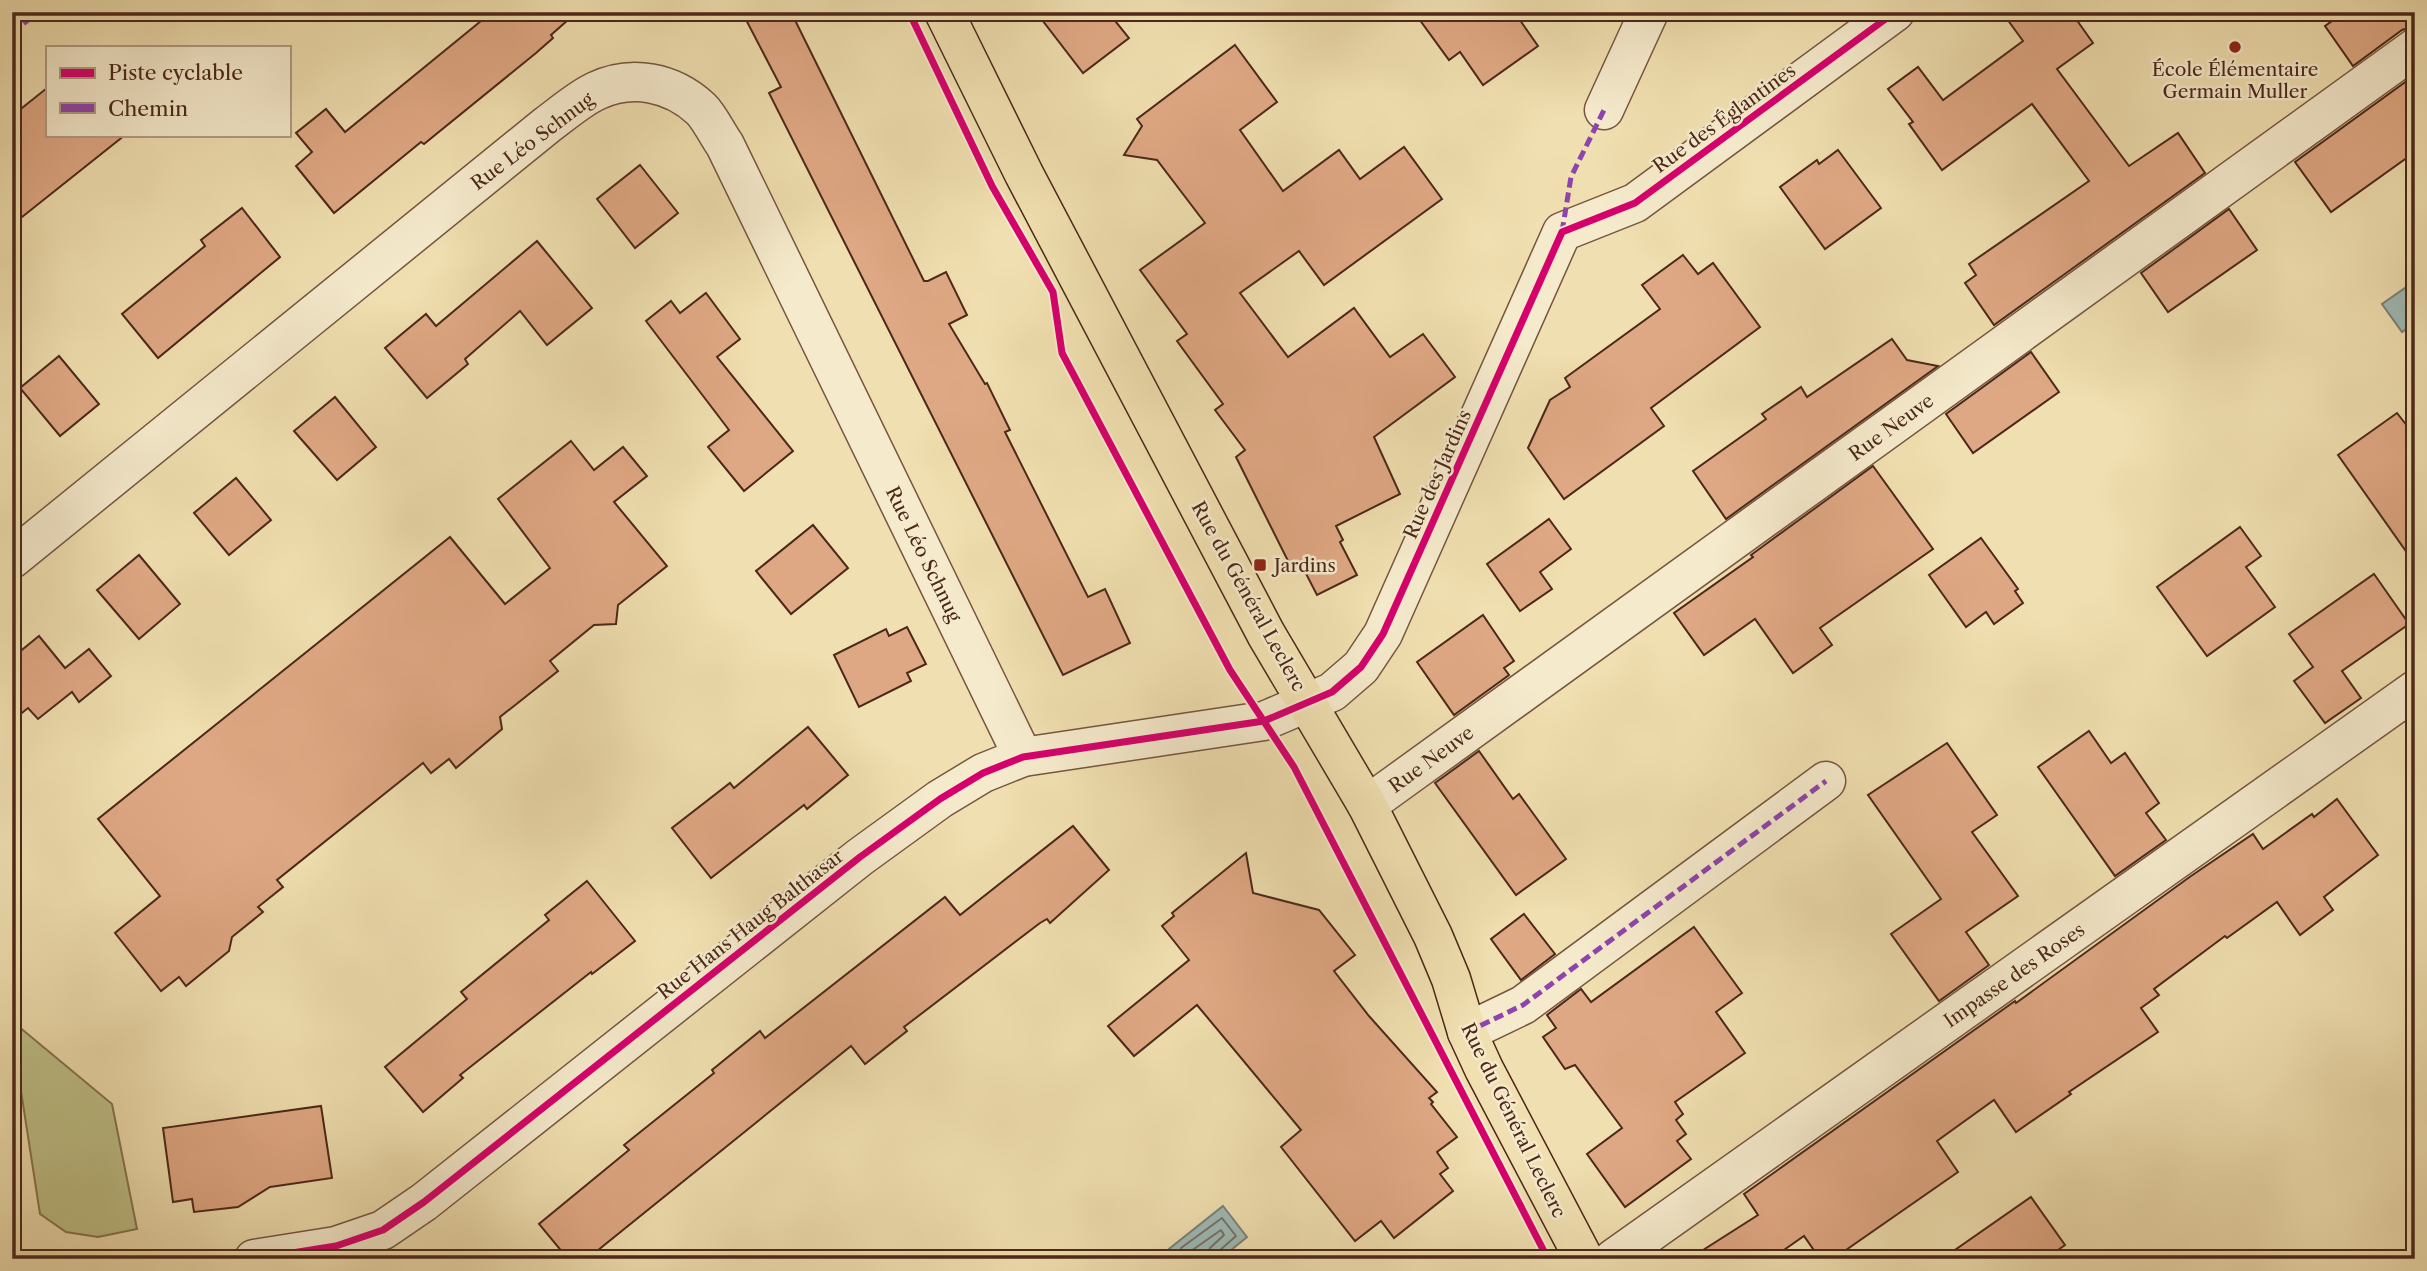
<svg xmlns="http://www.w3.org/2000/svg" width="2427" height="1271" font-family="'Libre Caslon Text',serif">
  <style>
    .green { fill: #bfc087; stroke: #867450; stroke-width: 2 }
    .water { fill: #9ebab6; stroke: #7d8078; stroke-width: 2 }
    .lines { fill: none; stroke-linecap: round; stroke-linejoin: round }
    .shore { stroke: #757168; stroke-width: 2 }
    .building { fill: #dfa884; stroke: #4c281a; stroke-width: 2 }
    .minor-casing { stroke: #755640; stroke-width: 41 }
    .major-casing { stroke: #4c281a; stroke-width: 41 }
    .minor { stroke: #f5eacc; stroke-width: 38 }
    .major { stroke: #f0dfb0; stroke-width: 38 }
    .quiet { stroke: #8e44ad; stroke-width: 5; stroke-dasharray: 10 5; stroke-linecap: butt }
    .cycleway-casing { stroke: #f5eacc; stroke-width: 11 }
    .cycleway { stroke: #d6006c; stroke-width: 7 }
    .poi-dot { fill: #8f2418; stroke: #f5eacc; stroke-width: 2.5 }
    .labels { text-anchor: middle; stroke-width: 5; stroke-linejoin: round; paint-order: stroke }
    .poi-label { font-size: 19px; fill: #4c281a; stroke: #f5eacc }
    .street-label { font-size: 19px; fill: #4c281a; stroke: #f5eacc }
  </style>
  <rect width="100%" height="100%" fill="#f0dfb0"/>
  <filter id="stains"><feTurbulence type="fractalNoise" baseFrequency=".00286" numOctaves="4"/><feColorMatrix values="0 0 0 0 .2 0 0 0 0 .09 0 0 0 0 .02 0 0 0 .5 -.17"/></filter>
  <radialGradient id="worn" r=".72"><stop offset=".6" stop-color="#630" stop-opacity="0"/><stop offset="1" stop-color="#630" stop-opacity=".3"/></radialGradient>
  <path class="green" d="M12,1021L112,1104L137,1229L98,1237L66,1232L40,1214L12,1033Z"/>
  <g class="water">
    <path d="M2415,281V323L2402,332L2382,304Z"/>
    <path d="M1223,1206L1247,1237L1220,1259H1177L1169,1249Z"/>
  </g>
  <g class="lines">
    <g class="shore">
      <path d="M1181,1259V1248L1222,1218L1236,1236L1219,1251L1216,1259"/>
      <path d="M1190,1259L1191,1251L1221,1230L1224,1235L1210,1248L1208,1259"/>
    </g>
  </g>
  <g class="building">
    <path d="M492,12H577L551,35L553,38L536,53L424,144L421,142L334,213L296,166L312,152L296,133L326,109L345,132Z"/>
    <path d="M742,12H791L924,281H928L946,272L967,315L949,324L985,384L987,383L1010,430L1005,432L1088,597L1105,589L1130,643L1063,675L769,93L781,87Z"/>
    <path d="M1036,12H1108L1129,38L1083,73Z"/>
    <path d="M1414,12H1517L1515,13L1538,46L1483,85L1460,52L1449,60Z"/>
    <path d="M2002,12H2071L2093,43L2057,69L2129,166L2178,133L2205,173L1994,325L1965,283L1976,275L1969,264L2089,181L2032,104L1942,170L1909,124L1913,122L1888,89L1918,67L1943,100L2023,41Z"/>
    <path d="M2345,12H2415V26L2402,30L2353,66L2325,26Z"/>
    <path d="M1235,45L1277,102L1240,130L1283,191L1339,150L1360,179L1404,147L1442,199L1324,285L1299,251L1240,293L1288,357L1354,308L1390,357L1423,334L1455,377L1374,437L1400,494L1336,526L1343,540L1340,542L1357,575L1317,595L1300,562L1292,566L1289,563L1236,457L1245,450L1215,410L1223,404L1177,341L1187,334L1140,270L1205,223L1157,160L1124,155L1142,126L1137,119Z"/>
    <path d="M2415,75V152L2331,212L2295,162Z"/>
    <path d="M47,88V135H125L12,225V116Z"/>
    <path d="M1838,150L1881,208L1825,249L1780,187L1817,160L1819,164Z"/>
    <path d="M640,165L678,213L635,248L597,199Z"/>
    <path d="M242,208L280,257L158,358L122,314L205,246L201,240Z"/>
    <path d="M2229,209L2257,250L2168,312L2141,273Z"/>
    <path d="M537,241L592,308L547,345L520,311L465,359L468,364L427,398L385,348L426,314L436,326Z"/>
    <path d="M1683,255L1698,274L1713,263L1760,327L1651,408L1664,426L1564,499L1528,448L1550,400L1570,387L1565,378L1660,309L1642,285Z"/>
    <path d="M706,293L740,339L717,357L793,451L744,491L708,447L729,430L646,321L671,301L680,313Z"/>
    <path d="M1892,339L1907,360L1938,366L1726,519L1693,471L1766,419L1762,414L1801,387L1807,397Z"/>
    <path d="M2031,352L2059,392L1973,453L1946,414Z"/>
    <path d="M59,356L99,404L60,436L20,388Z"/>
    <path d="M335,397L376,447L337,480L294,431Z"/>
    <path d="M2397,413L2415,436V564L2338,455Z"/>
    <path d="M571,441L594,470L623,447L647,476L614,502L667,566L618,605L616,624L594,625L550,661L558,671L500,717L502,729L456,768L449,759L431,773L423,763L277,880L283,887L258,907L263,912L232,937L229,951L186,986L179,977L161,991L115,933L160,896L98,819L450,537L505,604L550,568L498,499Z"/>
    <path d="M1873,466L1933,549L1820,628L1832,645L1793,673L1755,619L1704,655L1674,613L1753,557L1751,555Z"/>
    <path d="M236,478L271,520L229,555L194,513Z"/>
    <path d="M1549,519L1571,549L1540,572L1552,589L1520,611L1487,564Z"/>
    <path d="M813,525L848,568L791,614L756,571Z"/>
    <path d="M2240,527L2261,556L2246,567L2275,607L2207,656L2157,587Z"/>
    <path d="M1981,538L2018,589L2015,591L2023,603L1994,624L1986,612L1966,627L1929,575Z"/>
    <path d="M139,555L180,604L139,639L97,590Z"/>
    <path d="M2374,574L2409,624L2342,671L2361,698L2325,723L2294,681L2313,667L2289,634Z"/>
    <path d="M1483,615L1514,661L1504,668L1509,675L1454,715L1417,662Z"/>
    <path d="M907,627L926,664L907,673L911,681L859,707L834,655L886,629L889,636Z"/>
    <path d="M39,636L65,668L89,649L111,676L79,702L72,692L38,719L28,708L12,721V658Z"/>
    <path d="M808,727L848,775L807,809L804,805L711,878L672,828L730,783L734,788Z"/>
    <path d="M2089,731L2111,763L2125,753L2159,803L2146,813L2166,840L2115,876L2038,767Z"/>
    <path d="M1947,743L1997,815L1972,832L2018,896L1966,932L1989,965L1939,1001L1891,934L1941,899L1868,795Z"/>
    <path d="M1479,751L1513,799L1519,794L1566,859L1516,895L1435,783Z"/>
    <path d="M2337,799L2378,855L2324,897L2333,910L2300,935L2277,902L2227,938L2225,936L2154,989L2159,995L2141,1008L2158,1032L2069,1092L2071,1094L2016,1132L1994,1100L1937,1141L1958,1172L1833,1259H1820L1804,1236L1771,1259H1689L1758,1215L1744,1194L2015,1001L2016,1003L2191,876L2253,834L2263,849L2312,814L2314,817Z"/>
    <path d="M1073,826L1109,870L1050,923L1047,919L1040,923L904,1027L907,1031L865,1064L851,1046L587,1259H568L539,1224L629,1150L624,1145L714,1073L712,1070L760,1031L765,1038L945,897L960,915Z"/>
    <path d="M1246,853L1253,893L1319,910L1355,955L1334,971L1369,1016L1437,1092L1429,1098L1433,1102L1431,1104L1457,1137L1437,1152L1448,1168L1440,1174L1453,1191L1394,1238L1381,1221L1355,1241L1281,1147L1301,1130L1197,1005L1134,1056L1108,1026L1189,960L1162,926L1174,916L1172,913Z"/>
    <path d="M587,881L635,941L592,974L591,972L460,1075L463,1078L423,1112L385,1067L467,999L461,992L549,920L545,915Z"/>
    <path d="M1524,914L1555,954L1521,980L1491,939Z"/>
    <path d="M1694,927L1742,993L1716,1012L1745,1053L1675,1102L1683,1114L1676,1120L1686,1134L1677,1141L1691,1159L1625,1207L1587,1154L1622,1128L1575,1065L1565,1069L1543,1037L1556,1028L1547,1015L1581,989L1591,1002Z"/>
    <path d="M321,1106L332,1178L270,1187L238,1207L194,1212L192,1199L173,1202L163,1128Z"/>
    <path d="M2031,1197L2065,1245L2045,1259H1942Z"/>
  </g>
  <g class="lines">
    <defs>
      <g id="minor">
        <path d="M1604,110L1649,12"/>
        <path d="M12,559L547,125C562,114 579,99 596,91C632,74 672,82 701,109C710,118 717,134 725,145L1023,757"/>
        <path d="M1367,805L2415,48"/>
        <path d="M1467,1032L1523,1005L1826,781"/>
        <path d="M254,1259L336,1246L383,1230L424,1202L860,857L940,799L983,773L1023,757L1264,721L1332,692L1361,667L1383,634L1562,232L1635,203L1895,12"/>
        <path d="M1613,1259L2415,690"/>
      </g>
      <path id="major" d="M944,12L1024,174L1266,634L1367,805L1433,936L1451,979L1467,1032L1484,1069L1584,1259"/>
    </defs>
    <use href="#minor" class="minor-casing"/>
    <use href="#major" class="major-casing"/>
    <use href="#minor" class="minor"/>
    <use href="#major" class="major"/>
    <g class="quiet">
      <path d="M12,33L38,12"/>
      <path d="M1562,232L1571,177L1604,110"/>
      <path d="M1467,1032L1523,1005L1826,781"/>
    </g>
    <defs>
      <g id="cycleway">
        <path d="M909,12L992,186L1053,292L1062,353L1230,670L1294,767L1548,1259"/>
        <path d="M254,1259L336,1246L383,1230L424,1202L860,857L940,799L983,773L1023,757L1264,721L1332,692L1361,667L1383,634L1562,232L1635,203L1895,12"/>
      </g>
    </defs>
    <use href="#cycleway" class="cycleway-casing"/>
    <use href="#cycleway" class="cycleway"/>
  </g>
  <g class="poi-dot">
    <circle cx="2235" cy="47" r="7"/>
    <rect x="1253" y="558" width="14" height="14" rx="3.5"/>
  </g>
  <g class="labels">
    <g class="poi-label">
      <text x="2235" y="76">École Élémentaire<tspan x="2235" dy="22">Germain Muller</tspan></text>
      <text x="1274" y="572" text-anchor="start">Jardins</text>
    </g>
    <g class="street-label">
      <text transform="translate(1724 118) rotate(-36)" y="7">Rue des Églantines</text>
      <text transform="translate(532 141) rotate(-37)" y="7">Rue Léo Schnug</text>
      <text transform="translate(1891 427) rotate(-36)" y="7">Rue Neuve</text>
      <text transform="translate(1437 474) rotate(-66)" y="7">Rue des Jardins</text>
      <text transform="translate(924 554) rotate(64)" y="7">Rue Léo Schnug</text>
      <text transform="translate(1249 596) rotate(61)" y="7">Rue du Général Leclerc</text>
      <text transform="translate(1431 759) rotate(-36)" y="7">Rue Neuve</text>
      <text transform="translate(750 924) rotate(-38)" y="7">Rue Hans Haug Balthasar</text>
      <text transform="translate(2014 975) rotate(-35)" y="7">Impasse des Roses</text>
      <text transform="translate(1514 1120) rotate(64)" y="7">Rue du Général Leclerc</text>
    </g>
  </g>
  <rect width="2427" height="1271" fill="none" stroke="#f0dfb0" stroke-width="42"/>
  <rect x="14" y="14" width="2399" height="1243" fill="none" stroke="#4c281a" stroke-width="3.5"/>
  <rect x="21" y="21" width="2385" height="1229" fill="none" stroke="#4c281a" stroke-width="2"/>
  <rect x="46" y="46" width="245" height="91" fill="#f5eacc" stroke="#b19c85" stroke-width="2"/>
  <rect x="60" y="68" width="35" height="10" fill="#d6006c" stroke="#b19c85" stroke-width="2"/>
  <text x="108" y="80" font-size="21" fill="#4c281a">Piste cyclable</text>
  <rect x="60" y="103" width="35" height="10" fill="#8e44ad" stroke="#b19c85" stroke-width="2"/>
  <text x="108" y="116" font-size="21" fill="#4c281a">Chemin</text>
  <rect width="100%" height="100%" filter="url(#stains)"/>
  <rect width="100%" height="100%" fill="url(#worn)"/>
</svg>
